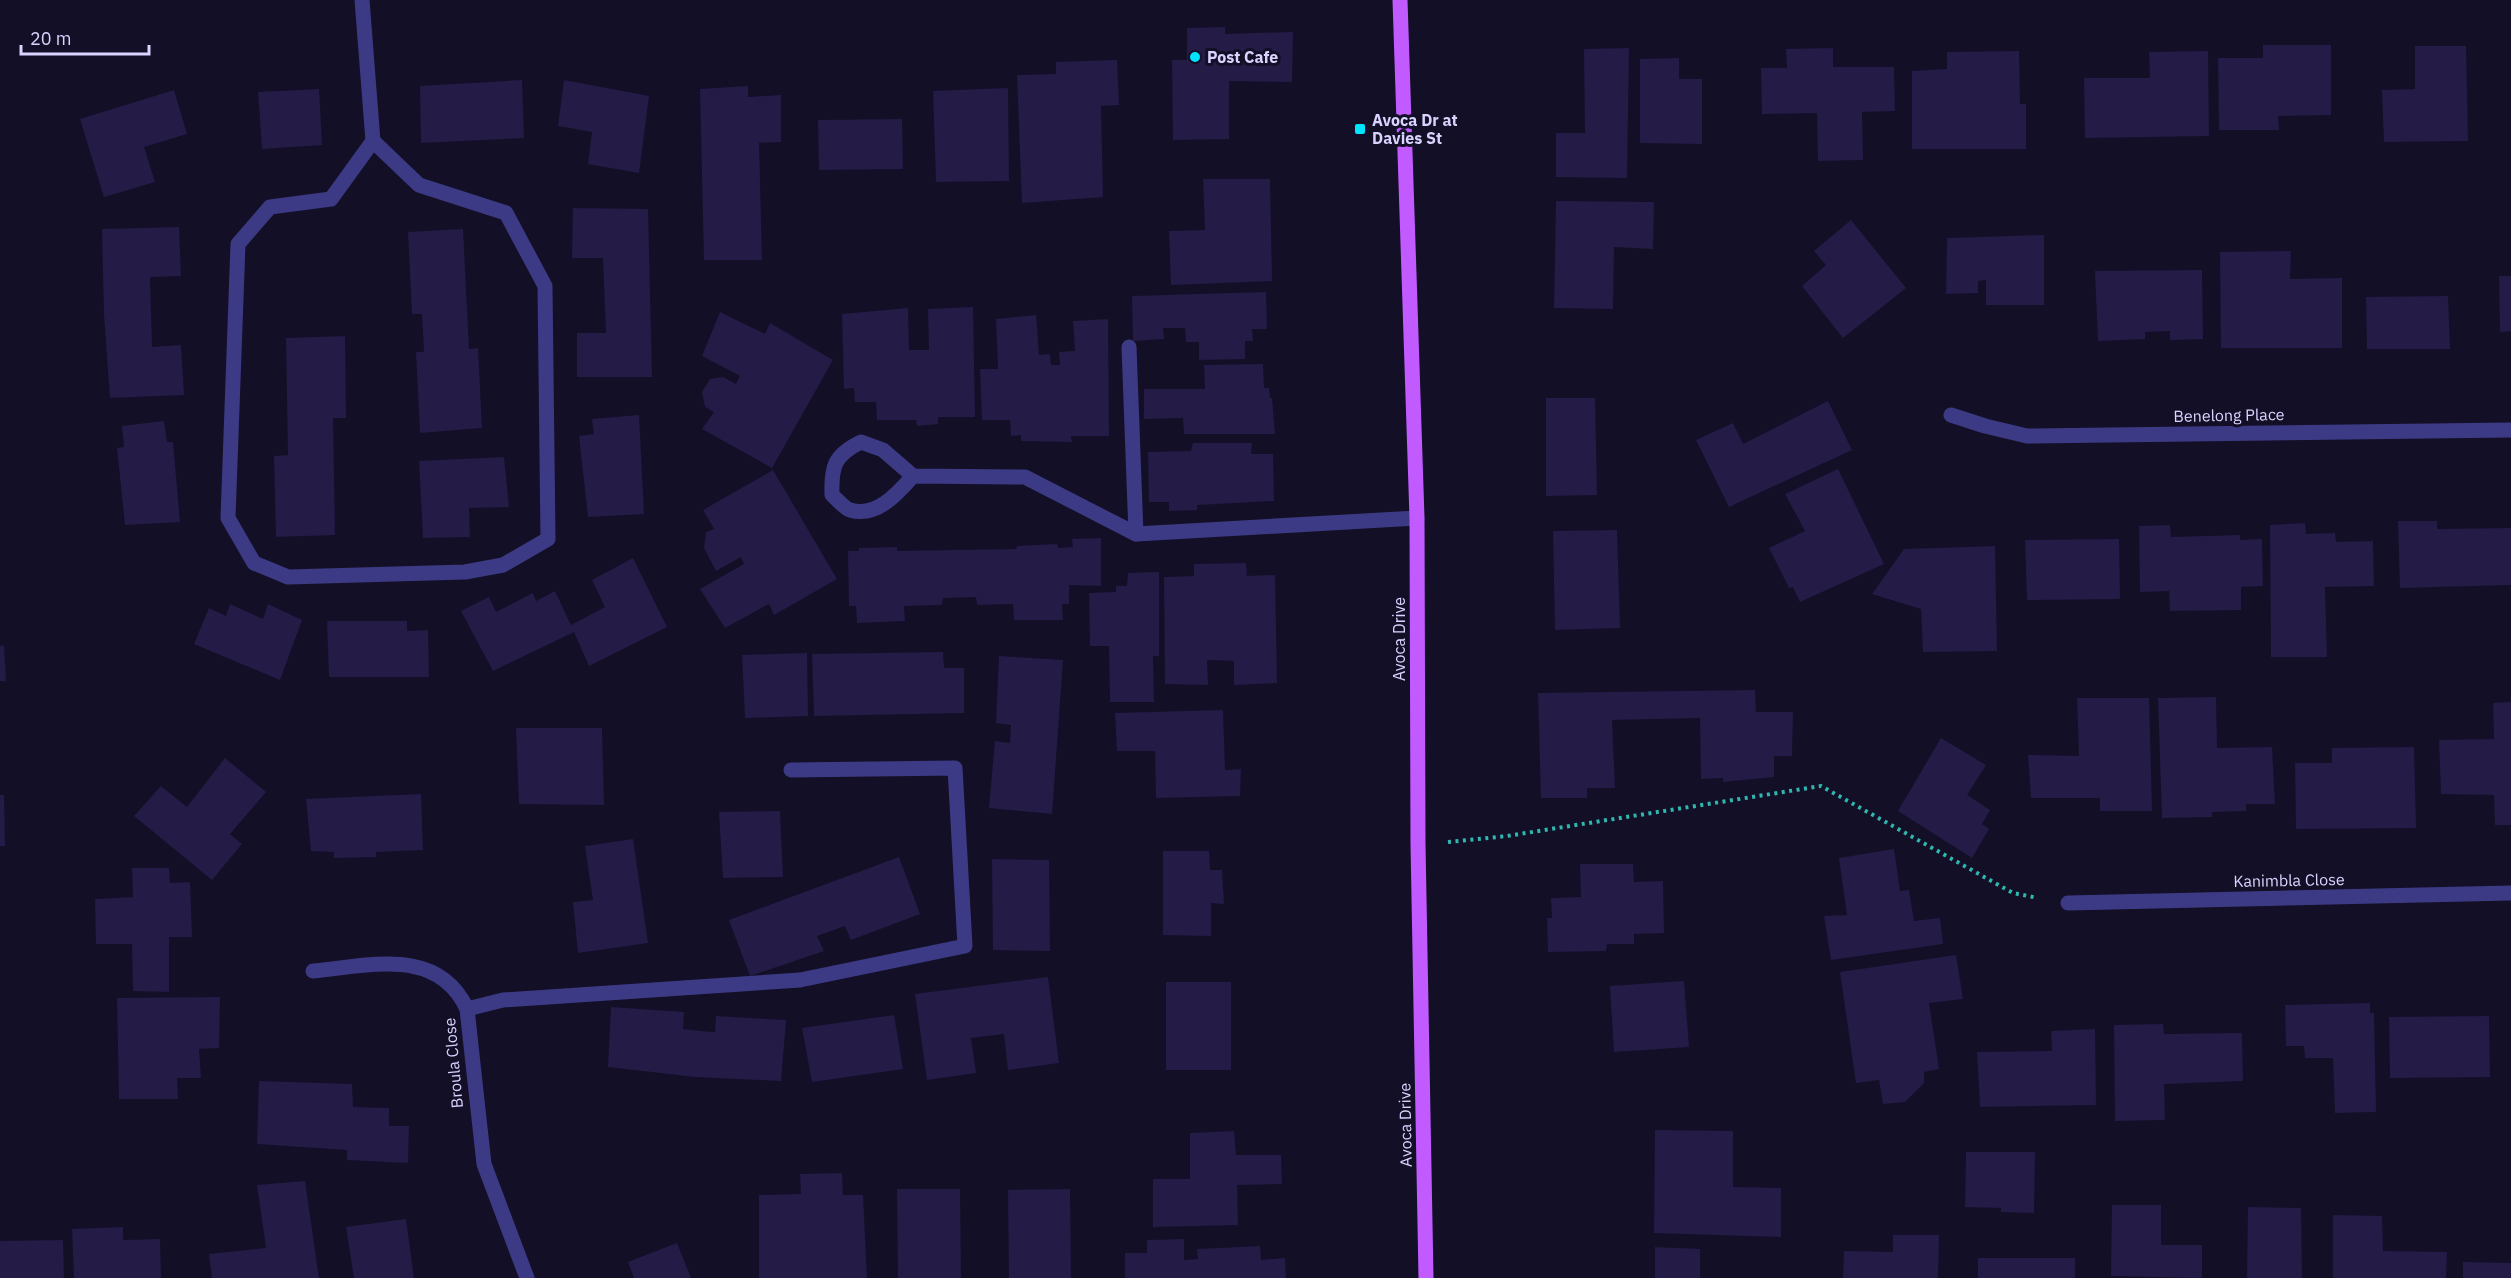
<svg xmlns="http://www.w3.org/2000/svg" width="2511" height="1278" font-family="'IBM Plex Sans',sans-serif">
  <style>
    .building { fill: #241b47 }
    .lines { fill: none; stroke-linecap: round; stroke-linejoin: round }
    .path { stroke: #2fb8b0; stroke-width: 4; stroke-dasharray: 3 4.5; stroke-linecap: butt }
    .minor { stroke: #3d3a85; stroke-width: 15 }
    .major { stroke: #c25bff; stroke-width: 15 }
    .poi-dot { fill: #00e5ff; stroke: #130f26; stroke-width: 2 }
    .labels { text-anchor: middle; stroke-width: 6; stroke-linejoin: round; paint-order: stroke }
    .poi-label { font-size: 16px; font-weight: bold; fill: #d9d4ff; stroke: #130f26; text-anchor: start }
    .street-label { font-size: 16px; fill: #d9d4ff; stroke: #130f26 }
  </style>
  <rect width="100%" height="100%" fill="#130f26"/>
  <g class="building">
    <path d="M1225,27V34L1293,32L1292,82L1229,81V139L1173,140L1172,60H1187V28Z"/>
    <path d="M2263,45H2331V115L2278,116L2279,130H2219L2218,58H2263Z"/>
    <path d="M2415,46H2466L2468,141L2384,142L2382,90L2415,89Z"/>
    <path d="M1629,48L1627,178L1556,177V133H1585L1584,49Z"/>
    <path d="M1833,48V67H1894L1895,111L1862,112L1863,160L1818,161L1817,113L1762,114L1761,68H1787L1786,49Z"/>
    <path d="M2019,51L2020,104H2026V149H1912V71L1947,69V52Z"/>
    <path d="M2208,51L2209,136L2085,138L2084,78H2150L2149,52Z"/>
    <path d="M1679,58V79H1702V144L1640,143V59Z"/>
    <path d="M1117,60L1119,105L1101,106L1103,197L1022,203L1017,75L1056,74V62Z"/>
    <path d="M522,80L524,138L421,143L420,86Z"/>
    <path d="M564,80L649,96L639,173L588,164L592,132L558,126Z"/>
    <path d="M748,86V97L781,95V142L759,143L762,260H704L700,89Z"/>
    <path d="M1008,88L1009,181L936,182L933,91Z"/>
    <path d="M319,89L322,145L262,149L258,92Z"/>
    <path d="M174,90L187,134L144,147L155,182L104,197L80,119Z"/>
    <path d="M902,119L903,169L819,170L818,120Z"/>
    <path d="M1203,179H1270L1272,281L1171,285L1169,231L1205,230Z"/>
    <path d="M1556,201L1654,202L1653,249L1614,247L1613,309L1554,308Z"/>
    <path d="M573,208L648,209L652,377H577V333H606L603,258H572Z"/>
    <path d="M1851,220L1906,288L1843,338L1802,286L1826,265L1814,251Z"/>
    <path d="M179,227L181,276L150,277L152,347L181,345L184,395L110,398L104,315L102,229Z"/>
    <path d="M463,229L469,349L478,348L482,428L420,433L416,352H424L422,314H412L408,232Z"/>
    <path d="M2044,235V305H1986V280L1978,281V293L1946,294L1947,238Z"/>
    <path d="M2291,251L2290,279L2342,278V348H2221L2220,252Z"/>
    <path d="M2202,270L2203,339L2170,340V331L2145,332V339L2098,341L2095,271Z"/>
    <path d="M2499,276H2511V331L2500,332Z"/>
    <path d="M1266,292L1267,329H1252L1253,341H1245V359L1199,360V342H1186L1185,328H1163L1164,339L1133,341L1132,296Z"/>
    <path d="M2448,296L2450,349H2367L2366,297Z"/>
    <path d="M973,307L975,417H938V424L917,426L916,420H877L876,402H855L854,388L844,389L842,314L908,308L909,350H929L928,309Z"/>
    <path d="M720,312L765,334L770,323L833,360L772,468L702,429L714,412L705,407L702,392L710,379L723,377L736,384L740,376L702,356Z"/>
    <path d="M1036,315L1039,355L1050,354L1051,365H1060L1059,352L1075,351L1073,321L1108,319L1109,436H1071L1072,442L1021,441V435L1011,436L1010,420H982L980,369H998L996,319Z"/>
    <path d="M345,336L346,418H333L335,535L276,537L274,456L288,455L286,338Z"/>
    <path d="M1263,364L1264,388H1269L1270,398H1272L1275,434H1184L1183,418L1144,419V389H1205L1204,365Z"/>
    <path d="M1546,398H1595L1597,495L1546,496Z"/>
    <path d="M1828,401L1852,450L1729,507L1696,440L1733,423L1743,444Z"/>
    <path d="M639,415L644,514L588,517L579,436L594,434L592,419Z"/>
    <path d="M164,421L167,442H173L180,522L125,525L117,448L124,447L122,426Z"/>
    <path d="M1193,443H1252L1251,454H1273L1274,501L1197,505V510L1169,511V502H1149L1148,452L1191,451Z"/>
    <path d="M504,457L509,507L469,508L470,537L423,538L419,461Z"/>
    <path d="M1838,469L1884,564L1800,602L1793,587L1789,588L1769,548L1805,531L1785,494Z"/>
    <path d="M773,470L837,579L774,615L769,604L725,628L700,589L744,564L741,557L716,571L704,548L706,532L714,529L703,510Z"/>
    <path d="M2398,521H2437V529L2511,528V585L2400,588Z"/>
    <path d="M2305,523L2306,534L2335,533L2336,542L2373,541L2374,586L2325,587L2327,657H2271L2270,525Z"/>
    <path d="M2170,525L2171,537L2240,535V540L2262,539L2263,586L2241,587V610L2170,611L2169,591L2140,592L2139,526Z"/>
    <path d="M1617,530L1620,628L1555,630L1553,531Z"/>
    <path d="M1101,538V586L1069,585V604H1062L1063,620H1014L1013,604L977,605L976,597L943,598L942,605L904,606L905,621L857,623L856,606H849L848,551H859V548L897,547V551L1016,549L1017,546L1057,544L1058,548L1073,547L1072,539Z"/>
    <path d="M2119,539L2120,599L2027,600L2025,540Z"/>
    <path d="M1995,546L1997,651L1923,652L1921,609L1872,594L1904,549Z"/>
    <path d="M633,558L667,627L589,666L574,632L493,671L461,611L489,597L496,612L533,593L536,601L555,591L571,625L605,607L592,580Z"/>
    <path d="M1246,563L1247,576L1275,575L1277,683L1234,685V661L1207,660L1208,685L1165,684L1164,577L1194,576V564Z"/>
    <path d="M1159,572V656H1153L1154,702H1110L1109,646H1090L1089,593L1116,592V586H1127L1128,573Z"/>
    <path d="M230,604L263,619L268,604L302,620L280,680L194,644L209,608L226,616Z"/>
    <path d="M327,621H407V631L428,630L429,677H329Z"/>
    <path d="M4,645L6,681H0V646Z"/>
    <path d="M943,652L944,668H964V713L814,716L812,654Z"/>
    <path d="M807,653L808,716L745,718L742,655Z"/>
    <path d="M999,656L1063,660L1052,814L989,808L995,741L1010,743L1011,725L996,723Z"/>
    <path d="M1755,690L1756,712H1793L1792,756H1774V777L1723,782V778L1701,779L1700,718L1612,720L1615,788H1587V798H1541L1538,693Z"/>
    <path d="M2216,697L2217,748L2272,747L2275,804H2246V811L2212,812V817L2162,818L2158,698Z"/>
    <path d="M2077,698H2149L2152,811H2100V798H2031L2028,755L2079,756Z"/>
    <path d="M2511,702V825H2495L2494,795L2441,794L2439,740L2494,739L2493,703Z"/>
    <path d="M1223,710L1225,770L1241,769L1240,796L1156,798L1155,751H1117L1115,713Z"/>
    <path d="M516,728H602L604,805L519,804Z"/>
    <path d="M1941,738L1986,765L1967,795L1990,810L1982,824L1989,829L1972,858L1898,811Z"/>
    <path d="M2414,747L2416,828L2296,829L2295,763H2332V748Z"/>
    <path d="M225,758L266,792L230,834L242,844L212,880L134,816L161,786L187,807Z"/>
    <path d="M421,794L423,850L376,852V857L334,858V852L311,851L306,799Z"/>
    <path d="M0,795H4L5,846H0Z"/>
    <path d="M780,811L783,877L723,878L719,812Z"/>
    <path d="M633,839L648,943L578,953L573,902L593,900L585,846Z"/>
    <path d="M1894,849L1900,891L1909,890L1914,921L1940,918L1943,944L1831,960L1824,916L1847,915L1839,858Z"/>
    <path d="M1163,851H1209L1210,870H1222L1224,904L1211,903V936L1163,935Z"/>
    <path d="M899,857L920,914L851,940L845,926L817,936L824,951L750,976L729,920Z"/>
    <path d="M992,859L1049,860L1050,951L993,950Z"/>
    <path d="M1580,864H1633L1634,882L1663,881L1664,933L1634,934V944H1607L1606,951L1548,952L1547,918H1552L1551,898L1581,897Z"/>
    <path d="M132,868H169L170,883L190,882L192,937H169V992L133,991L132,944H96L95,899L133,897Z"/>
    <path d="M1956,955L1963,999L1929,1003L1939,1069L1924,1072V1083L1905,1102L1883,1104L1879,1080L1856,1083L1840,972Z"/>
    <path d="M1048,977L1059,1063L1008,1070L1004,1034L971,1038L976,1073L927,1080L915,994Z"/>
    <path d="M1684,981L1689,1047L1614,1052L1610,986Z"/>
    <rect x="1166" y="982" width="65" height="88"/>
    <path d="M220,997L219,1048L199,1049L201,1078H177L178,1099H119L117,998Z"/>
    <path d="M2370,1003V1013H2374L2376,1112L2335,1113L2333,1058H2305L2304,1046H2286L2285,1005Z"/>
    <path d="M611,1007L684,1012L683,1029L700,1031L715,1032L716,1016L786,1020L781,1081L695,1077L608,1067Z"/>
    <path d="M894,1015L903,1069L812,1082L802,1028Z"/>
    <path d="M2489,1016L2490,1077L2390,1078L2389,1017Z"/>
    <path d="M2163,1024L2164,1034L2242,1033L2243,1081L2164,1084L2165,1120L2115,1121L2114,1025Z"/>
    <path d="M2095,1029L2096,1105L1980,1107L1977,1052L2052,1051L2051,1031Z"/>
    <path d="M259,1081L352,1084L353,1107L389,1108V1126H409L408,1163L347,1160V1150L257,1144Z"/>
    <path d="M1655,1130L1733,1131V1187L1781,1188V1237L1654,1233Z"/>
    <path d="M1234,1131L1236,1155H1281L1282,1184L1237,1185L1238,1225L1153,1227V1179H1190V1133Z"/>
    <path d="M1966,1152H2035L2034,1213L2001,1212V1208L1965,1207Z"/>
    <path d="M842,1173L843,1195H863L867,1278H759V1195L801,1194L800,1174Z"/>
    <path d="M305,1181L319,1278H212L209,1254L266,1248L257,1185Z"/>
    <path d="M897,1189H960L961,1278H898Z"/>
    <path d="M1070,1189L1071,1278H1009L1008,1190Z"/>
    <path d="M2112,1205H2161V1245H2202V1278L2111,1276Z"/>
    <path d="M2248,1207L2301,1208L2302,1278H2247Z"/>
    <path d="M2333,1215L2382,1216L2383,1251L2447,1252L2446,1278H2333Z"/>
    <path d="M406,1219L414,1278H354L346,1227Z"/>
    <path d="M123,1227V1240L160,1239L161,1278H74L72,1229Z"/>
    <path d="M1893,1235H1939L1938,1278H1843L1844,1251L1893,1252Z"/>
    <path d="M1184,1239V1260L1198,1259L1197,1249L1260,1246L1261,1260L1285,1258L1286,1278H1125V1253H1147V1240Z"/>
    <path d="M63,1240L64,1278H0V1241Z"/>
    <path d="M677,1243L691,1278H634L628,1262Z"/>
    <path d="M1655,1247L1700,1249V1278H1655Z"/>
    <rect x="1978" y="1258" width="97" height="20"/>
    <path d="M2463,1262L2511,1263V1278H2463Z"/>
  </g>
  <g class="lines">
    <path class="path" d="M1448,842L1507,836L1821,786L2013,893L2038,898"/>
    <g class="minor">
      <path d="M362,0L373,141L331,199L270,207L238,244L228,518L254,563L288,577L465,572L503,565L548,539L545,286L506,213L419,185L373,141"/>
      <path d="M1129,347L1136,534"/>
      <path d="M1951,415L1985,426L2027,436L2511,430"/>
      <path d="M913,476C898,493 877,518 850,510C844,508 837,499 832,495C831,467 834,455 861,442L883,450L913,476L1025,477L1136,534L1417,518"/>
      <path d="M2068,903L2511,893"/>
      <path d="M313,971C369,966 438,946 467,1009L484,1164L527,1278"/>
      <path d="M467,1009L503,1000L800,980L965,946L955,768L791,770"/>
    </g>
    <path class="major" d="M1400,0L1417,518L1418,844L1426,1278"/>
  </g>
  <g class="poi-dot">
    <circle cx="1195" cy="57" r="6"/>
    <rect x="1354" y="123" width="12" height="12" rx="3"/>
  </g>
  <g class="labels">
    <g class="poi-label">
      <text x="1207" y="63">Post Cafe</text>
      <text x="1372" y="126">Avoca Dr at<tspan x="1372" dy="18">Davies St</tspan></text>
    </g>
    <g class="street-label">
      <text transform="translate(2229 415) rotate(-1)" y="6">Benelong Place</text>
      <text transform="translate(1399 639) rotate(-90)" y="6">Avoca Drive</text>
      <text transform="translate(2289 880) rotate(-1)" y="6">Kanimbla Close</text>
      <text transform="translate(453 1063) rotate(-95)" y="6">Broula Close</text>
      <text transform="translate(1405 1125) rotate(-91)" y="6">Avoca Drive</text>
    </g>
  </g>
  <path d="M21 45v9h128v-9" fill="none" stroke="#d9d4ff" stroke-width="3"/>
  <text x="30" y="45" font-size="18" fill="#d9d4ff" stroke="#130f26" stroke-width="4.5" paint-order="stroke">20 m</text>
</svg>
